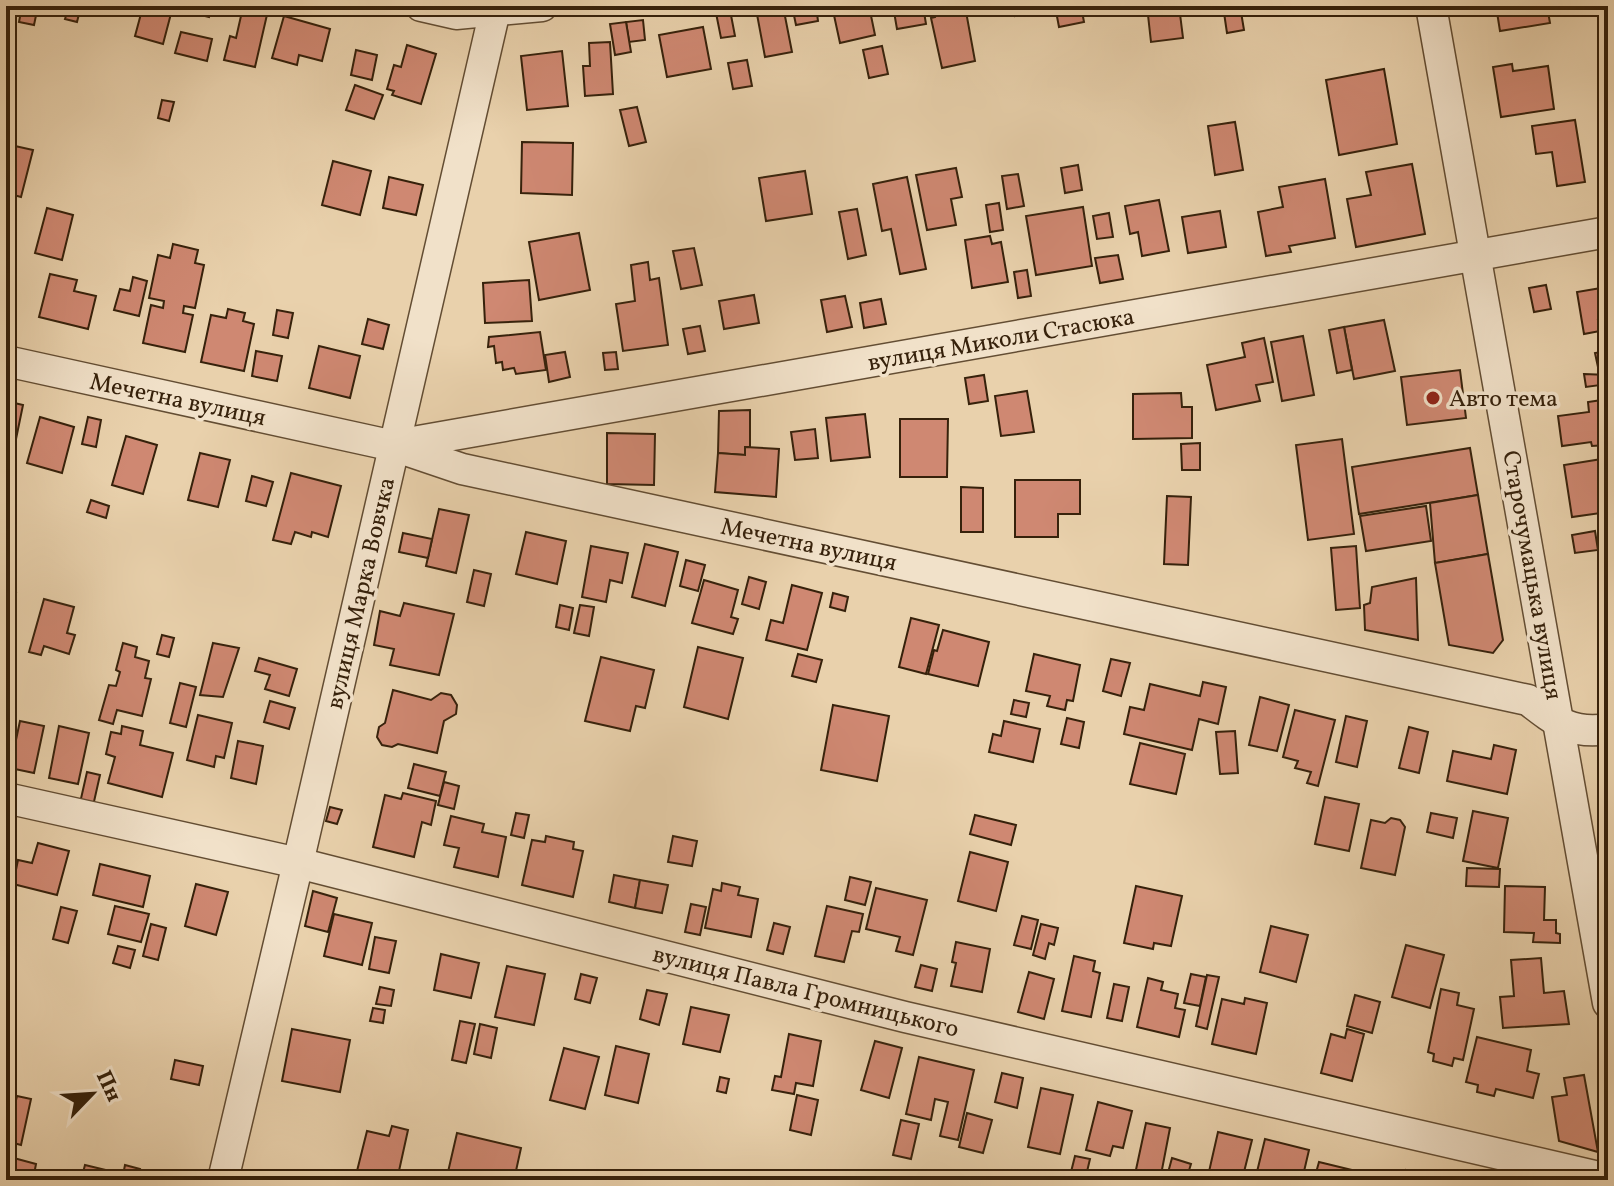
<svg xmlns="http://www.w3.org/2000/svg" width="1614" height="1186" font-family="Vollkorn,serif">
  <style>
    .building { fill: #cf8872; stroke: #36210b; stroke-width: 2 }
    .lines { fill: none; stroke-linecap: round; stroke-linejoin: round }
    .minor-casing { stroke: #634d33; stroke-width: 33 }
    .minor { stroke: #f1e1c9; stroke-width: 30 }
    .poi-dot { fill: #8f2418; stroke: #f1e1c9; stroke-width: 3 }
    .labels { text-anchor: middle; stroke-width: 7; stroke-linejoin: round; paint-order: stroke }
    .street-label { font-size: 24px; fill: #36210b; stroke: #f1e1c9 }
    .poi-label { font-size: 24px; fill: #36210b; stroke: #f1e1c9; text-anchor: start }
  </style>
  <rect width="100%" height="100%" fill="#e9d1ac"/>
  <filter id="stains"><feTurbulence type="fractalNoise" baseFrequency=".0025" numOctaves="4"/><feColorMatrix values="0 0 0 0 .2 0 0 0 0 .09 0 0 0 0 .02 0 0 0 .5 -.17"/></filter>
  <radialGradient id="worn" r=".72"><stop offset=".6" stop-color="#630" stop-opacity="0"/><stop offset="1" stop-color="#630" stop-opacity=".3"/></radialGradient>
  <g class="building">
    <path d="M22,6H38L34,25L19,22Z"/>
    <path d="M66,6H81L77,22L65,19L69,7Z"/>
    <path d="M132,6H173L163,44L135,36L142,10L132,8Z"/>
    <path d="M187,6H211L209,17L185,11Z"/>
    <path d="M236,6H269L255,67L224,60L230,36L236,38L241,16L234,14Z"/>
    <path d="M772,6H783L792,52L765,57L756,9Z"/>
    <path d="M792,6H816L818,21L796,25Z"/>
    <path d="M832,6H869L875,35L840,43Z"/>
    <path d="M893,6H923L926,24L897,29Z"/>
    <path d="M933,6H965L975,61L942,68L931,18L935,17Z"/>
    <path d="M1013,6H1043L1044,10L1015,16Z"/>
    <path d="M1055,6H1081L1084,22L1059,27Z"/>
    <path d="M1147,6H1179L1183,38L1151,42Z"/>
    <path d="M1223,6H1240L1244,30L1227,33Z"/>
    <path d="M1496,6H1547L1550,23L1500,31Z"/>
    <path d="M730,10L735,36L721,38L716,13Z"/>
    <path d="M284,16L330,29L322,61L299,55L297,65L272,58Z"/>
    <path d="M643,20L645,40L629,42L626,22Z"/>
    <path d="M626,22L631,52L615,55L610,24Z"/>
    <path d="M703,27L711,69L667,77L659,35Z"/>
    <path d="M181,32L212,39L207,61L175,53Z"/>
    <path d="M610,42L613,94L585,96L583,66H590L589,43Z"/>
    <path d="M407,45L436,54L421,104L392,95L394,91L387,89L394,65L401,67Z"/>
    <path d="M882,46L888,74L869,78L863,50Z"/>
    <path d="M356,50L377,55L372,80L351,75Z"/>
    <path d="M562,51L568,106L527,110L521,56Z"/>
    <path d="M747,60L752,86L733,89L728,63Z"/>
    <path d="M1512,64L1513,71L1548,66L1554,109L1501,117L1493,67Z"/>
    <path d="M1384,69L1397,144L1339,155L1326,80Z"/>
    <path d="M355,85L383,95L374,119L346,110Z"/>
    <path d="M162,100L174,102L169,121L158,118Z"/>
    <path d="M637,107L646,142L629,146L620,110Z"/>
    <path d="M1575,120L1585,182L1557,186L1552,152L1536,154L1532,126Z"/>
    <path d="M1235,122L1243,170L1215,175L1208,126Z"/>
    <path d="M522,142L573,143L572,195L521,193Z"/>
    <path d="M6,144L33,150L21,197L6,193Z"/>
    <path d="M333,161L371,171L360,215L322,205Z"/>
    <path d="M1412,164L1425,234L1356,247L1347,199L1371,195L1366,172Z"/>
    <path d="M1078,165L1082,190L1065,193L1061,168Z"/>
    <path d="M956,168L962,197L951,199L956,225L927,230L916,175Z"/>
    <path d="M805,171L812,214L766,221L759,178Z"/>
    <path d="M1018,174L1024,206L1007,209L1002,176Z"/>
    <path d="M389,177L423,185L416,215L383,208Z"/>
    <path d="M907,177L926,269L900,274L891,229L882,231L873,184Z"/>
    <path d="M1325,179L1335,238L1289,246L1291,252L1266,256L1258,212L1283,207L1279,187Z"/>
    <path d="M1159,200L1169,251L1142,256L1138,232L1130,234L1125,206Z"/>
    <path d="M999,203L1003,230L990,232L986,205Z"/>
    <path d="M1083,207L1092,266L1036,275L1026,216Z"/>
    <path d="M47,208L73,215L62,260L35,253Z"/>
    <path d="M857,209L866,255L848,259L839,212Z"/>
    <path d="M1220,211L1226,247L1188,253L1182,217Z"/>
    <path d="M1109,213L1113,237L1097,239L1093,216Z"/>
    <path d="M579,233L590,290L539,300L529,242Z"/>
    <path d="M990,236L992,244L1001,242L1008,282L972,288L965,240Z"/>
    <path d="M173,244L198,250L195,263L204,265L195,308L184,306L183,313L193,315L185,352L143,343L151,305L163,308L164,301L149,298L158,255L170,258Z"/>
    <path d="M694,248L702,285L681,289L673,251Z"/>
    <path d="M1118,255L1123,279L1100,283L1095,258Z"/>
    <path d="M648,262L650,280L659,278L668,345L623,351L616,304L635,301L631,265Z"/>
    <path d="M1027,270L1031,296L1018,298L1014,272Z"/>
    <path d="M50,274L77,280L74,291L96,296L88,329L39,317Z"/>
    <path d="M133,277L147,281L139,316L114,310L120,289L130,291Z"/>
    <path d="M529,280L532,321L485,323L483,283Z"/>
    <path d="M1546,285L1551,309L1534,312L1529,288Z"/>
    <path d="M1607,287L1608,319L1598,320L1600,331L1584,334L1577,292Z"/>
    <path d="M754,295L759,323L724,329L719,301Z"/>
    <path d="M845,296L852,327L827,332L821,300Z"/>
    <path d="M881,299L886,324L864,328L860,303Z"/>
    <path d="M228,309L245,313L243,321L254,324L244,371L201,362L211,315L226,318Z"/>
    <path d="M277,310L293,313L288,338L273,335Z"/>
    <path d="M368,319L389,325L383,349L362,344Z"/>
    <path d="M1384,320L1395,371L1354,379L1344,327Z"/>
    <path d="M700,326L705,351L688,354L683,329Z"/>
    <path d="M1344,327L1352,370L1337,373L1329,330Z"/>
    <path d="M540,332L546,370L516,374L514,368L503,370L502,362L496,363L494,346L488,347L489,337Z"/>
    <path d="M1303,336L1314,395L1282,401L1271,342Z"/>
    <path d="M1264,338L1273,382L1256,385L1260,401L1216,410L1207,365L1245,357L1242,343Z"/>
    <path d="M319,346L360,356L350,398L309,388Z"/>
    <path d="M256,351L282,356L277,381L252,376Z"/>
    <path d="M1608,351V365L1598,367L1595,353Z"/>
    <path d="M565,352L570,377L549,382L545,355Z"/>
    <path d="M616,352L618,369L605,370L603,353Z"/>
    <path d="M1460,370L1466,418L1407,425L1401,377Z"/>
    <path d="M1584,374L1608,375V384L1586,387Z"/>
    <path d="M984,375L988,401L969,404L965,378Z"/>
    <path d="M1027,391L1034,432L1001,436L995,396Z"/>
    <path d="M1181,393L1182,407H1192V438L1133,439V394Z"/>
    <path d="M1602,400L1607,445L1592,446L1591,442L1562,446L1558,416L1589,412L1588,402Z"/>
    <path d="M6,401L23,405L16,439L6,437Z"/>
    <path d="M750,410V447H745V455L718,453L719,411Z"/>
    <path d="M865,414L870,457L831,461L826,418Z"/>
    <path d="M40,417L74,427L62,473L27,463Z"/>
    <path d="M88,417L101,420L96,447L82,444Z"/>
    <path d="M900,419H948L947,477H900Z"/>
    <path d="M815,429L818,458L795,460L791,432Z"/>
    <path d="M607,433L655,434L654,485L607,484Z"/>
    <path d="M126,436L157,445L143,494L112,485Z"/>
    <path d="M1342,439L1354,534L1308,540L1296,445Z"/>
    <path d="M1200,443V470H1182L1181,444Z"/>
    <path d="M745,447L779,449L776,497L715,492L718,453L745,455Z"/>
    <path d="M1470,448L1478,495L1359,514L1352,467Z"/>
    <path d="M200,453L230,460L218,507L188,500Z"/>
    <path d="M1608,458V512L1572,517L1564,465Z"/>
    <path d="M291,473L341,486L328,537L312,532L311,537L295,532L291,544L273,540Z"/>
    <path d="M252,476L273,482L266,506L246,501Z"/>
    <path d="M1015,480H1080V514H1058V537H1015Z"/>
    <path d="M961,487L983,488V532H961Z"/>
    <path d="M1478,495L1488,554L1435,563L1430,503Z"/>
    <path d="M1167,496L1191,497L1188,565L1164,564Z"/>
    <path d="M91,500L109,506L106,518L87,512Z"/>
    <path d="M1426,506L1431,541L1366,551L1360,516Z"/>
    <path d="M439,509L469,515L456,573L426,566Z"/>
    <path d="M1595,531L1598,550L1575,553L1572,535Z"/>
    <path d="M526,532L566,541L557,584L516,574Z"/>
    <path d="M403,533L432,539L428,558L399,552Z"/>
    <path d="M645,544L678,552L665,606L632,597Z"/>
    <path d="M591,546L628,553L622,583L610,580L606,602L582,597Z"/>
    <path d="M1356,546L1360,608L1336,610L1331,548Z"/>
    <path d="M1488,554L1503,640L1493,653L1449,645L1435,563Z"/>
    <path d="M686,560L705,565L698,591L680,586Z"/>
    <path d="M474,570L491,574L484,606L467,602Z"/>
    <path d="M749,577L766,582L759,609L742,604Z"/>
    <path d="M1416,578L1418,640L1365,630L1364,605L1370,603L1372,587Z"/>
    <path d="M704,580L738,590L731,617L738,619L733,634L692,623Z"/>
    <path d="M792,585L822,593L807,650L766,640L771,620L783,623Z"/>
    <path d="M6,591L16,593L12,611L6,609Z"/>
    <path d="M833,593L848,597L845,611L830,607Z"/>
    <path d="M44,599L74,607L67,633L75,635L69,654L44,646L41,655L29,652Z"/>
    <path d="M404,603L454,614L439,675L390,665L394,649L374,645L380,611L400,616Z"/>
    <path d="M560,605L573,608L569,630L556,627Z"/>
    <path d="M580,605L594,607L589,636L574,633Z"/>
    <path d="M911,618L939,625L926,674L899,667Z"/>
    <path d="M943,630L989,642L978,686L928,674L934,650L937,651Z"/>
    <path d="M162,635L174,638L169,657L157,654Z"/>
    <path d="M123,643L137,647L135,657L149,661L145,678L151,679L142,716L117,710L113,724L99,720L109,685L116,686L120,672L116,670Z"/>
    <path d="M213,643L239,648L223,697L200,695Z"/>
    <path d="M698,647L743,658L728,719L684,707Z"/>
    <path d="M798,654L822,660L816,682L792,676Z"/>
    <path d="M1034,654L1080,665L1073,701L1067,700L1065,710L1047,706L1050,696L1026,691Z"/>
    <path d="M601,657L654,670L645,708L636,706L630,731L585,721Z"/>
    <path d="M259,658L297,669L289,696L265,689L270,675L255,671Z"/>
    <path d="M1111,659L1130,663L1121,696L1103,691Z"/>
    <path d="M1203,682L1226,687L1218,724L1199,719L1192,750L1124,734L1130,707L1144,710L1150,684L1200,696Z"/>
    <path d="M180,683L196,687L186,727L170,723Z"/>
    <path d="M393,690L431,700L441,693L451,695L457,705L456,714L444,721L437,753L398,744L392,747L382,745L377,737L379,727L385,723Z"/>
    <path d="M1260,697L1289,705L1277,751L1249,745Z"/>
    <path d="M1014,700L1029,703L1026,717L1011,714Z"/>
    <path d="M270,701L295,708L289,729L264,722Z"/>
    <path d="M833,705L889,716L877,781L821,770Z"/>
    <path d="M1295,710L1335,720L1318,786L1307,783L1311,772L1295,768L1298,761L1283,757Z"/>
    <path d="M198,715L232,723L224,758L216,756L214,767L187,760Z"/>
    <path d="M1346,716L1367,721L1357,767L1336,762Z"/>
    <path d="M1067,718L1084,722L1079,748L1061,744Z"/>
    <path d="M20,721L44,726L34,773L10,768Z"/>
    <path d="M1004,721L1040,729L1033,762L989,752L993,734L1001,736Z"/>
    <path d="M59,726L89,733L78,784L49,778Z"/>
    <path d="M122,726L143,731L140,745L173,753L162,797L108,783L115,757L106,754L111,732L121,734Z"/>
    <path d="M1409,727L1428,732L1419,773L1399,768Z"/>
    <path d="M1235,731L1238,773L1220,774L1216,732Z"/>
    <path d="M238,741L263,746L256,784L231,778Z"/>
    <path d="M1140,743L1185,754L1176,794L1130,784Z"/>
    <path d="M1494,745L1516,750L1507,794L1447,781L1453,751L1491,759Z"/>
    <path d="M414,764L446,772L440,796L408,788Z"/>
    <path d="M87,772L100,775L93,806L80,803Z"/>
    <path d="M444,782L459,786L454,809L438,805Z"/>
    <path d="M403,793L436,801L431,825L422,822L414,857L373,847L385,795L401,799Z"/>
    <path d="M1325,797L1359,804L1349,851L1315,844Z"/>
    <path d="M330,807L342,810L337,824L326,821Z"/>
    <path d="M1473,811L1508,818L1498,868L1463,861Z"/>
    <path d="M516,813L529,815L524,838L511,835Z"/>
    <path d="M1431,813L1457,818L1453,838L1427,832Z"/>
    <path d="M975,815L1016,825L1011,845L970,834Z"/>
    <path d="M451,816L484,824L482,832L506,837L498,877L454,867L459,848L444,845Z"/>
    <path d="M1391,818L1400,820L1405,827L1395,875L1361,868L1371,820L1385,823Z"/>
    <path d="M546,836L574,842L573,849L583,851L573,897L522,885L532,840L545,842Z"/>
    <path d="M673,836L697,841L692,866L668,862Z"/>
    <path d="M38,843L69,851L57,895L13,884L18,860L32,863Z"/>
    <path d="M970,852L1008,862L996,911L958,901Z"/>
    <path d="M100,864L150,876L143,907L93,895Z"/>
    <path d="M1467,868L1500,869L1499,887L1466,886Z"/>
    <path d="M614,875L640,880L635,908L609,902Z"/>
    <path d="M850,877L871,882L865,905L845,900Z"/>
    <path d="M640,880L668,885L662,913L635,908Z"/>
    <path d="M722,883L740,887L738,895L758,899L751,937L705,928L713,889L721,891Z"/>
    <path d="M196,884L228,892L216,935L185,926Z"/>
    <path d="M1136,886L1182,896L1171,946L1154,943L1153,949L1124,943Z"/>
    <path d="M1505,886L1545,887L1544,920H1556V933L1560,934V943L1533,942L1534,933L1504,932Z"/>
    <path d="M876,888L927,900L913,955L896,951L900,937L866,929Z"/>
    <path d="M313,891L337,898L328,932L305,926Z"/>
    <path d="M691,904L706,907L700,935L685,932Z"/>
    <path d="M115,906L149,914L141,942L108,934Z"/>
    <path d="M827,906L863,914L859,932L852,931L844,962L815,956Z"/>
    <path d="M61,907L77,911L68,943L53,939Z"/>
    <path d="M334,914L372,923L362,965L324,956Z"/>
    <path d="M1022,916L1038,920L1031,949L1014,945Z"/>
    <path d="M774,923L790,927L783,954L767,950Z"/>
    <path d="M151,924L166,928L158,960L143,956Z"/>
    <path d="M1041,924L1058,928L1054,945L1049,943L1045,959L1033,955Z"/>
    <path d="M1271,926L1308,935L1296,982L1260,972Z"/>
    <path d="M375,937L396,941L389,973L369,969Z"/>
    <path d="M956,942L990,949L982,992L951,986L956,963L952,962Z"/>
    <path d="M1406,945L1444,955L1430,1008L1392,997Z"/>
    <path d="M118,946L135,950L130,968L113,963Z"/>
    <path d="M441,954L479,963L471,998L434,990Z"/>
    <path d="M1074,956L1095,961L1093,971L1100,973L1091,1017L1062,1011Z"/>
    <path d="M1541,958L1544,993L1564,991L1569,1024L1503,1028L1500,997L1514,996L1511,960Z"/>
    <path d="M921,965L937,969L932,991L915,987Z"/>
    <path d="M507,966L545,974L534,1025L495,1017Z"/>
    <path d="M1029,972L1054,979L1044,1019L1018,1012Z"/>
    <path d="M581,974L597,978L590,1003L575,999Z"/>
    <path d="M1191,974L1206,977L1200,1006L1184,1003Z"/>
    <path d="M1207,975L1219,977L1207,1029L1196,1026Z"/>
    <path d="M1148,978L1163,982L1161,990L1178,994L1175,1008L1185,1010L1179,1037L1137,1027Z"/>
    <path d="M1114,984L1129,987L1122,1021L1107,1018Z"/>
    <path d="M380,987L394,990L391,1006L376,1004Z"/>
    <path d="M1441,989L1459,993L1457,1005L1474,1009L1463,1060L1454,1058L1452,1066L1433,1061L1434,1054L1428,1052Z"/>
    <path d="M647,990L667,994L659,1025L640,1019Z"/>
    <path d="M1355,995L1380,1002L1372,1033L1347,1026Z"/>
    <path d="M1245,998L1267,1003L1256,1054L1212,1044L1222,999L1244,1004Z"/>
    <path d="M691,1007L729,1015L720,1052L683,1044Z"/>
    <path d="M373,1008L385,1010L383,1023L370,1021Z"/>
    <path d="M460,1021L475,1024L466,1063L452,1060Z"/>
    <path d="M480,1024L497,1028L491,1058L474,1054Z"/>
    <path d="M292,1029L350,1040L340,1092L282,1081Z"/>
    <path d="M1347,1029L1364,1034L1352,1081L1321,1073L1331,1034L1345,1038Z"/>
    <path d="M789,1034L821,1041L813,1086L796,1083L794,1094L772,1090L775,1076L781,1077Z"/>
    <path d="M1477,1037L1531,1050L1527,1071L1539,1074L1533,1098L1496,1089L1494,1096L1477,1092L1478,1085L1466,1082Z"/>
    <path d="M875,1041L902,1048L889,1098L861,1090Z"/>
    <path d="M616,1046L649,1054L638,1103L605,1095Z"/>
    <path d="M564,1048L599,1057L585,1109L550,1100Z"/>
    <path d="M919,1057L974,1070L958,1140L940,1136L948,1102L935,1099L931,1120L906,1114Z"/>
    <path d="M175,1060L203,1066L199,1085L171,1079Z"/>
    <path d="M1002,1073L1023,1078L1017,1108L995,1102Z"/>
    <path d="M1584,1075L1598,1152L1559,1141L1552,1097L1567,1095L1564,1078Z"/>
    <path d="M720,1077L729,1079L726,1093L717,1091Z"/>
    <path d="M1041,1088L1073,1095L1060,1154L1028,1147Z"/>
    <path d="M797,1095L818,1100L811,1135L790,1130Z"/>
    <path d="M17,1096L31,1099L21,1145L6,1141Z"/>
    <path d="M1098,1102L1132,1111L1123,1148L1113,1146L1110,1156L1086,1150Z"/>
    <path d="M967,1113L992,1120L983,1153L959,1147Z"/>
    <path d="M901,1120L919,1124L911,1159L893,1155Z"/>
    <path d="M1146,1123L1170,1128L1160,1180L1134,1179Z"/>
    <path d="M392,1126L408,1130L397,1180L357,1171L367,1131L389,1136Z"/>
    <path d="M1218,1132L1252,1140L1242,1180H1223L1208,1176Z"/>
    <path d="M457,1133L521,1148L514,1180H482L448,1172Z"/>
    <path d="M1265,1139L1309,1150L1302,1180H1255Z"/>
    <path d="M1075,1156L1090,1159L1085,1180H1069Z"/>
    <path d="M10,1157L36,1164L33,1180H6Z"/>
    <path d="M1172,1158L1191,1164L1186,1180H1166Z"/>
    <path d="M1319,1162L1352,1170L1350,1180H1314Z"/>
    <path d="M85,1165L114,1172L112,1180H81Z"/>
    <path d="M125,1165L140,1169L138,1180H122Z"/>
    <path d="M1406,1170L1435,1177L1434,1180H1404Z"/>
  </g>
  <g class="lines">
    <defs>
      <g id="minor">
        <path d="M421,6L456,14L542,6"/>
        <path d="M1431,6L1608,1003"/>
        <path d="M6,361L394,446L462,469L1528,700C1555,721 1572,735 1608,729"/>
        <path d="M396,445L1608,232"/>
        <path d="M6,798L298,863L905,1017L1608,1179"/>
        <path d="M223,1180L298,863L496,6"/>
      </g>
    </defs>
    <use href="#minor" class="minor-casing"/>
    <use href="#minor" class="minor"/>
  </g>
  <circle class="poi-dot" cx="1433" cy="398" r="8"/>
  <g class="labels">
    <g class="street-label">
      <text transform="translate(1001 339) rotate(-10)" y="8">вулиця Миколи Стасюка</text>
      <text transform="translate(178 399) rotate(12)" y="8">Мечетна вулиця</text>
      <text transform="translate(809 544) rotate(12)" y="8">Мечетна вулиця</text>
      <text transform="translate(1533 575) rotate(80)" y="8">Старочумацька вулиця</text>
      <text transform="translate(360 593) rotate(-77)" y="8">вулиця Марка Вовчка</text>
      <text transform="translate(806 991) rotate(14)" y="8">вулиця Павла Громницького</text>
    </g>
    <g class="poi-label">
      <text x="1449" y="406">Авто тема</text>
    </g>
  </g>
  <rect width="1614" height="1186" fill="none" stroke="#e9d1ac" stroke-width="32"/>
  <rect x="8" y="8" width="1598" height="1170" fill="none" stroke="#36210b" stroke-width="4"/>
  <rect x="16" y="16" width="1582" height="1154" fill="none" stroke="#36210b" stroke-width="2"/>
  <g transform="translate(92 1094) rotate(65)" stroke="#f1e1c9" stroke-width="6" paint-order="stroke">
  <path d="M0-6L14 30L0 20L-14 30Z" fill="#36210b"/>
  <text y="-12" font-size="22" font-weight="bold" text-anchor="middle" fill="#36210b">Пн</text>
  </g>
  <rect width="100%" height="100%" filter="url(#stains)"/>
  <rect width="100%" height="100%" fill="url(#worn)"/>
</svg>
